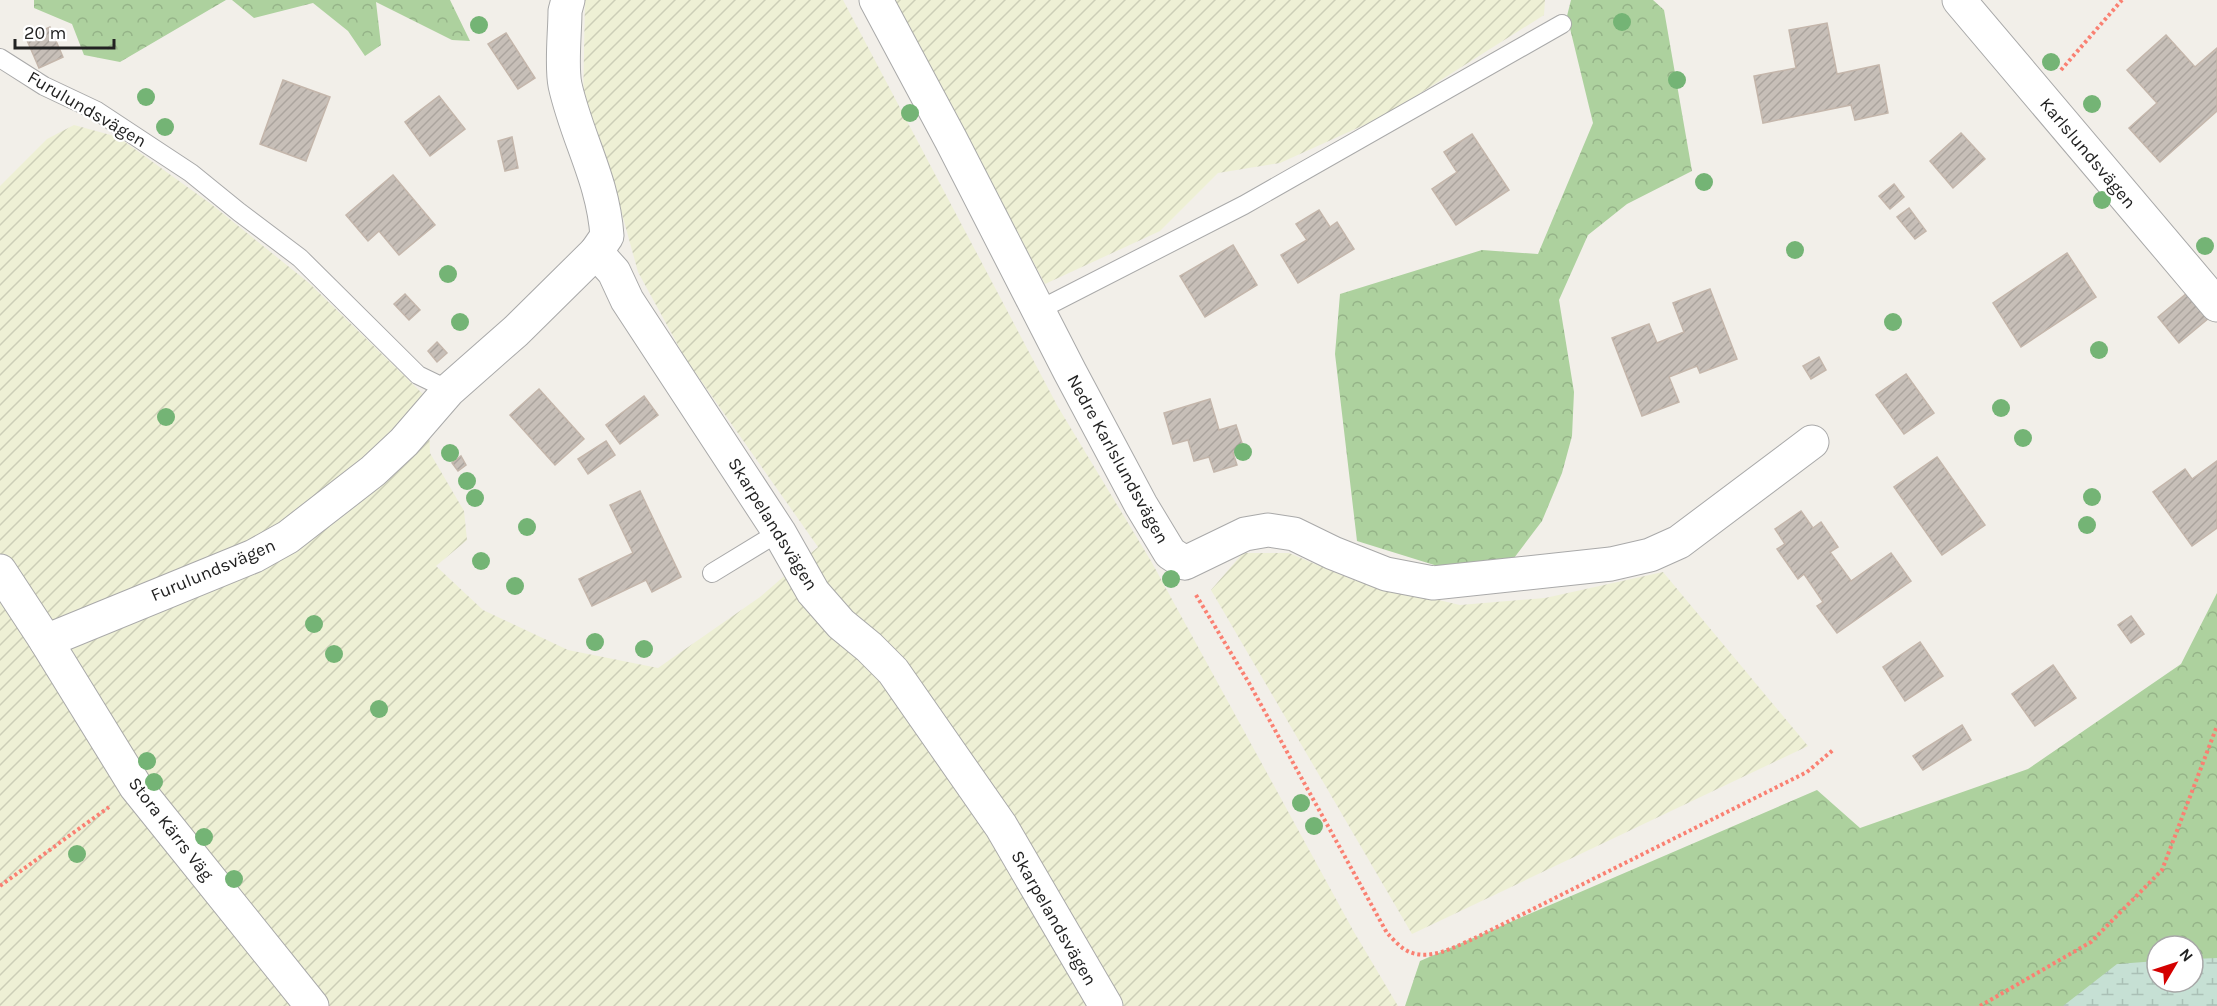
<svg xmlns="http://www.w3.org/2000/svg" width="2217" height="1006" font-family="Karla,sans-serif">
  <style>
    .farmland { fill: url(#farmland-furrows) }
    .forest { fill: url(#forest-crowns); fill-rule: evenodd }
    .wetland { fill: url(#wetland-marsh) }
    .building { fill: url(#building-hatch); stroke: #c4b6ab; stroke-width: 1.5 }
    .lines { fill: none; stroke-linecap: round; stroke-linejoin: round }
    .lane-casing { stroke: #a9a9a9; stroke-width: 20 }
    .street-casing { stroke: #a9a9a9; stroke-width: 35 }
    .path { stroke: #fa8072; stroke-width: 4; stroke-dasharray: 3 3; stroke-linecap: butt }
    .lane { stroke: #fff; stroke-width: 18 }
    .street { stroke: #fff; stroke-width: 33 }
    .tree { fill: #74b475 }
    .labels { text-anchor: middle; stroke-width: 4.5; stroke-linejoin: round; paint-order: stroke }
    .street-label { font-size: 18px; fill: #222; stroke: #fff }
  </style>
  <defs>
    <pattern id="farmland-furrows" width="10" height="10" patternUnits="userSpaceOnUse" patternTransform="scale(1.5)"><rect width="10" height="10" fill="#eef0d5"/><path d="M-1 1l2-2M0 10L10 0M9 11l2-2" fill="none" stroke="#ccceb7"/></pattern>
    <pattern id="forest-crowns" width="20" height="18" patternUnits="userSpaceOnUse" patternTransform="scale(1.5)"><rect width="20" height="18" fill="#add19e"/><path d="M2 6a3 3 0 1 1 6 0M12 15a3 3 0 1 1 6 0" fill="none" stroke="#95b388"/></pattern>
    <pattern id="wetland-marsh" width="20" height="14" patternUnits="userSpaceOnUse" patternTransform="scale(1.5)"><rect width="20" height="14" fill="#c6e0d4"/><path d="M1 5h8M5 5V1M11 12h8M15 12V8" fill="none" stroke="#aac0b6"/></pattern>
    <pattern id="building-hatch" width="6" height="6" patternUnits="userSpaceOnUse" patternTransform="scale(1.5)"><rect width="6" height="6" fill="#c7bfb8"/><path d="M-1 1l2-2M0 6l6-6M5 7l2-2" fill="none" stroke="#aba49e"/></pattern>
  </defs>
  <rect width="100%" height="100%" fill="#f2efe9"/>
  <g class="farmland">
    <path d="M585,0H843L1058,407L1151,561L1354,932L1398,1006H0V186L47,139L74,125L118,137L211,204L309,283L428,399L430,453L464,511L467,540L436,566L483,610L568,650L658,668L760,597L818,547L685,358L638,272L610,170L583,106Z"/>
    <path d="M892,0H1545L1544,15L1384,116L1280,163L1218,173L1160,231L1045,284Z"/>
    <path d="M1243,553H1289L1353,580L1460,605L1545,598L1663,572L1808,746L1412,934L1211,590Z"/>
  </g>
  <g class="forest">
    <path d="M34,0H226L120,62L84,55L72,24L34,8Z"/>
    <path d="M232,0H450L470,41L452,40L376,2L381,45L365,56L348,31L313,3L254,18Z"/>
    <path d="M1571,0H1653L1664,10L1692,171L1627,204L1588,235L1559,300L1574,392L1572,436L1562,473L1542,521L1511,562L1460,573L1357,541L1335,354L1340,294L1482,250L1538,254L1593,123L1567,16Z"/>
    <path d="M2217,593V1006H1405L1420,961L1817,790L1860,828L2028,769L2181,664ZM2157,946H2193V982H2157Z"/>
  </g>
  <path class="wetland" d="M2217,958V1006H2063L2117,964L2157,961V982H2193V959Z"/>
  <g class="building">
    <path d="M1827,23L1837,74L1879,65L1888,113L1855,120L1851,105L1763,123L1754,76L1796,68L1789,30Z"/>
    <path d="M50,27L63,57L39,68L26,38Z"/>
    <path d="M506,33L535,78L518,89L488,44Z"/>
    <path d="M2166,35L2195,67L2217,48V111L2160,162L2129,128L2157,103L2127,70Z"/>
    <path d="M283,80L330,97L306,161L260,144Z"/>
    <path d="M439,96L465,129L430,156L405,122Z"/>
    <path d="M1961,133L1985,159L1953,188L1930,161Z"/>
    <path d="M1472,134L1509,190L1456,225L1432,189L1457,172L1444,152Z"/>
    <path d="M512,137L518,168L505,171L498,141Z"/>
    <path d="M393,175L435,225L399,255L379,231L368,241L346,215Z"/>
    <path d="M1894,184L1904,197L1890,209L1879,196Z"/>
    <path d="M1909,208L1926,231L1915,239L1897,217Z"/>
    <path d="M1319,210L1330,227L1337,222L1354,249L1298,283L1281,255L1307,240L1296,224Z"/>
    <path d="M1233,245L1257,285L1205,317L1180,276Z"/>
    <path d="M2067,253L2096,297L2021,347L1993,303Z"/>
    <path d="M1710,289L1737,359L1700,373L1697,366L1669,377L1679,402L1642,416L1612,338L1649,324L1657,343L1684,332L1673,303Z"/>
    <path d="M2187,293L2209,318L2179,343L2158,317Z"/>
    <path d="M405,294L420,310L409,320L394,304Z"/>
    <path d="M437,342L447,353L437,362L428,351Z"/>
    <path d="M1819,357L1826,370L1811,379L1803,366Z"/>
    <path d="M1906,374L1934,413L1904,434L1876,395Z"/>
    <path d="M539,389L584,439L555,465L510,415Z"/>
    <path d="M644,396L658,415L620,444L606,425Z"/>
    <path d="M1210,399L1219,430L1236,425L1244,449L1233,453L1237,465L1214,472L1209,457L1194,461L1188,440L1173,444L1164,413Z"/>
    <path d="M606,441L615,455L588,474L578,459Z"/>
    <path d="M461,456L466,465L458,471L452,463Z"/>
    <path d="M1937,457L1985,525L1942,555L1894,487Z"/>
    <path d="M2217,461V528L2192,546L2153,492L2185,469L2192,479Z"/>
    <path d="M640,491L681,577L652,592L646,580L592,606L579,579L633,553L610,505Z"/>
    <path d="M1801,511L1813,528L1821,522L1838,547L1830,552L1851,581L1891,553L1911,581L1837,633L1817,606L1823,602L1804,574L1798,579L1777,549L1785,544L1775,529Z"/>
    <path d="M2131,616L2144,634L2131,643L2118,625Z"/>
    <path d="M1920,642L1943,676L1905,701L1883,667Z"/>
    <path d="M2053,665L2076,698L2035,726L2012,694Z"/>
    <path d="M1962,725L1971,740L1923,770L1913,756Z"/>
  </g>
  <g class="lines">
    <defs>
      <g id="lane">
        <path d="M0,58L44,86L97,111L191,173L239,212L300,258L418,375L449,390"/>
        <path d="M1039,310L1244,205L1562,24"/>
        <path d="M712,573L779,532"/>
      </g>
      <g id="street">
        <path d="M568,0L565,11C565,32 561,66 565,85C577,139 603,179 607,236L596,252L614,272L627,300L779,532L813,592L841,624L869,647L893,671L1001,826L1106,1006"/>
        <path d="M876,0L951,140L1070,372L1141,505L1170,553L1185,563L1245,534L1268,530L1294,534L1333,553L1386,574L1433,583L1611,564L1650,555L1679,542L1812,442"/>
        <path d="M1959,0L2217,305"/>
        <path d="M0,571L46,641L254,556L288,537L373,471L404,442L449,390L516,331L596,252"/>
        <path d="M46,641L136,787L312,1006"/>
      </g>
    </defs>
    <use href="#lane" class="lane-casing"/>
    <use href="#street" class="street-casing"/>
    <g class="path">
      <path d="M2061,70L2122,0"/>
      <path d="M1196,595L1249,683L1387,933C1392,938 1398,945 1404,949C1427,964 1456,946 1477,937L1807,772L1833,750"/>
      <path d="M0,886L109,807"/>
      <path d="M1980,1006L2091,942L2162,870L2217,726"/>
    </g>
    <use href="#lane" class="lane"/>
    <use href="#street" class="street"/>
  </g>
  <g class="tree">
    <circle cx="1622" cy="22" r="9"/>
    <circle cx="479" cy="25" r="9"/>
    <circle cx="2051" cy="62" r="9"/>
    <circle cx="1677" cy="80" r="9"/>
    <circle cx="146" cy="97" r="9"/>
    <circle cx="2092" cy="104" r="9"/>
    <circle cx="910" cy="113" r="9"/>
    <circle cx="165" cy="127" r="9"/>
    <circle cx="1704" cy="182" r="9"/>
    <circle cx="2102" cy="200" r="9"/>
    <circle cx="2205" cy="246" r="9"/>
    <circle cx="1795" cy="250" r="9"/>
    <circle cx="448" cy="274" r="9"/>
    <circle cx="460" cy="322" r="9"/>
    <circle cx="1893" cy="322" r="9"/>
    <circle cx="2099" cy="350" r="9"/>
    <circle cx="2001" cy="408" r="9"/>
    <circle cx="166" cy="417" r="9"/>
    <circle cx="2023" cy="438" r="9"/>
    <circle cx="1243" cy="452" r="9"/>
    <circle cx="450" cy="453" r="9"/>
    <circle cx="467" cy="481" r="9"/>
    <circle cx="2092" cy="497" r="9"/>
    <circle cx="475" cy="498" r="9"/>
    <circle cx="2087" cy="525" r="9"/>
    <circle cx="527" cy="527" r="9"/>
    <circle cx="481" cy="561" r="9"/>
    <circle cx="1171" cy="579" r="9"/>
    <circle cx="515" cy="586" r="9"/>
    <circle cx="314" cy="624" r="9"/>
    <circle cx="595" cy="642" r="9"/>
    <circle cx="644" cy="649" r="9"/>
    <circle cx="334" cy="654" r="9"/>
    <circle cx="379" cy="709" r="9"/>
    <circle cx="147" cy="761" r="9"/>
    <circle cx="154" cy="782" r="9"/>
    <circle cx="1301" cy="803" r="9"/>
    <circle cx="1314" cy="826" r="9"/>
    <circle cx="204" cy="837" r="9"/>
    <circle cx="77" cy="854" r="9"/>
    <circle cx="234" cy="879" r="9"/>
  </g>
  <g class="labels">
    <g class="street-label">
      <text transform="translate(87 109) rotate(30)" y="6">Furulundsvägen</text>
      <text transform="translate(2088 153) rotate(50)" y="6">Karlslundsvägen</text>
      <text transform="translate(1118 459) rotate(61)" y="6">Nedre Karlslundsvägen</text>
      <text transform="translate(773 524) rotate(58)" y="6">Skarpelandsvägen</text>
      <text transform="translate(213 570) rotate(-23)" y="6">Furulundsvägen</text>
      <text transform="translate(171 829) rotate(52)" y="6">Stora Kärrs Väg</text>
      <text transform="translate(1054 918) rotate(60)" y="6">Skarpelandsvägen</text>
    </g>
  </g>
  <g transform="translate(2175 964) rotate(51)"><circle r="28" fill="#ffffff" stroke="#a7a7a7" stroke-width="1.5"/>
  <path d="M0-4.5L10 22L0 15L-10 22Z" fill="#d40000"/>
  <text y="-9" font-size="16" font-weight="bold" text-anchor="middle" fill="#222222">N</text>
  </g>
  <path d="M15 39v9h99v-9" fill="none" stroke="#222222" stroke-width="3"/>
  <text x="24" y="39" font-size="18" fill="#222222" stroke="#ffffff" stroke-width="4.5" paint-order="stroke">20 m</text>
</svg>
